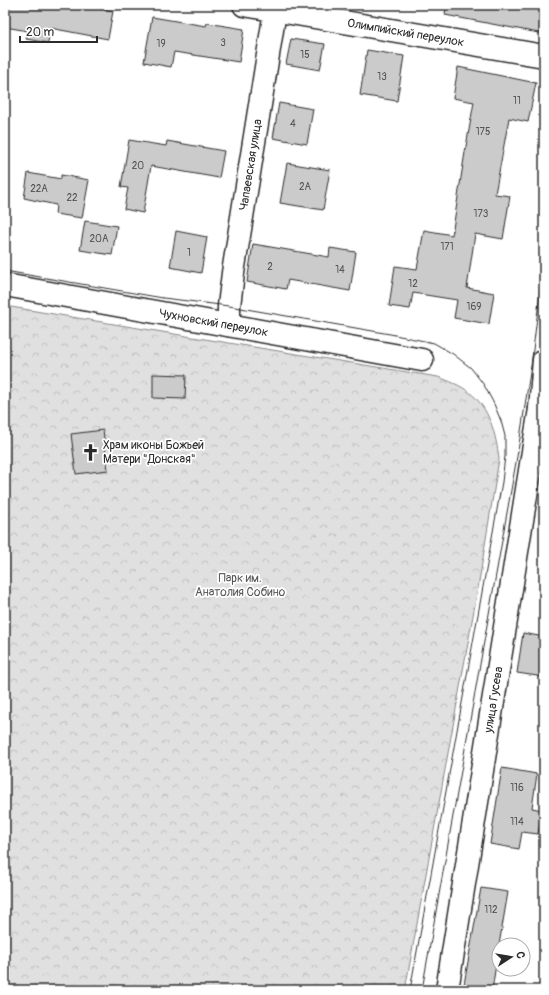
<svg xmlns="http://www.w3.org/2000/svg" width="549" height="995" font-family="Pangolin,sans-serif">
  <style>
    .park { fill: url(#park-crowns); stroke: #868686 }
    .building { fill: #cbcbcb; stroke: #2b2b2b }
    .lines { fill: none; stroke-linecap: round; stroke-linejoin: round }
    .minor-casing { stroke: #2b2b2b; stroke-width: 25 }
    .tertiary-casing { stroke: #2b2b2b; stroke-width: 25 }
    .minor { stroke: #fff; stroke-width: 22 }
    .tertiary { stroke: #fff; stroke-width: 22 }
    .tram { stroke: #2b2b2b; stroke-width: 1 }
    .labels { text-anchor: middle; stroke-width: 3.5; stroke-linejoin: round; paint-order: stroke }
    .number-label { font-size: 10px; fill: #535353 }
    .street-label { font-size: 12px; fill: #2b2b2b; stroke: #fff }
    .poi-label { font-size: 12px; fill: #2b2b2b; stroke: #fff; text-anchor: start }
    .park-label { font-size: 12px; fill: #585858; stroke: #fff }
  </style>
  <defs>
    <pattern id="park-crowns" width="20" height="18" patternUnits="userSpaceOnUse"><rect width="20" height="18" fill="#e0e0e0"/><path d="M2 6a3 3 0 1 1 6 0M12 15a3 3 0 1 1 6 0" fill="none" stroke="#c0c0c0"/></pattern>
  </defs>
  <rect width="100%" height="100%" fill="#fff"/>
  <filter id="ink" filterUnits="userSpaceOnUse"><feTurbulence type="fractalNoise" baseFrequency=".025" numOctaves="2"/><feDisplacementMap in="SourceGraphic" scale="8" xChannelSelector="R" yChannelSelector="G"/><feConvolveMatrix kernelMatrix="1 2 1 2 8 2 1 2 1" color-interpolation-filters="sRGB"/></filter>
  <g filter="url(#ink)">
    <path class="park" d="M5,306L229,343L438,377C449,381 460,385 469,392C490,408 496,435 499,459L478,588L405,990H5Z"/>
    <g class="building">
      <path d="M5,5H82L113,11L108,39L50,28L48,43L26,39L28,31L5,27Z"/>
      <path d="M446,5H544V34L445,15Z"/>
      <path d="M152,17L206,26L207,23L244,29L239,62L174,52L171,67L144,62Z"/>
      <path d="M291,39L325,44L320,70L286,64Z"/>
      <path d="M367,50L404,56L397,101L360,95Z"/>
      <path d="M458,67L536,83L528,122L509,118L495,194L510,196L503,239L475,234L467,288L494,293L489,324L454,318L457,300L413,293L410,309L389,306L395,266L417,269L424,230L452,235L465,152L474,102L453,98Z"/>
      <path d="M279,103L313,109L307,144L273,138Z"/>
      <path d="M129,140L166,146L167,141L224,151L219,178L151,166L143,213L124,209L128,188L121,187Z"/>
      <path d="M287,163L330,170L323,210L280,203Z"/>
      <path d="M28,173L61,179V175L89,180L82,218L55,214L56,205L24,198Z"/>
      <path d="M85,221L117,226L112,255L80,250Z"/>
      <path d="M176,231L207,237L201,273L170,267Z"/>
      <path d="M253,244L329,257L330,248L356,252L350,291L288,280L286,289L247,282Z"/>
      <path d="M153,374L186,375L185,399L153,398Z"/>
      <path d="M103,430L108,470L76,474L71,434Z"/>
      <path d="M523,633L544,637V677L517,673Z"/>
      <path d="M502,768L537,774L532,808L542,810L538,834L522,832L519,849L490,844Z"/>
      <path d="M481,888L508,892L499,945L492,990H463Z"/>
    </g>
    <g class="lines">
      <defs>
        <g id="minor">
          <path id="s1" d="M244,5L544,56"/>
          <path id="s2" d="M5,285L422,360"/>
          <path id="s3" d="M229,325V306L233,273L276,5"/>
          <path d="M540,409L544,360"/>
        </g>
        <g id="tertiary">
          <path id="s4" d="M447,990L535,439L540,409L544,402"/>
        </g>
      </defs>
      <use href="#minor" class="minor-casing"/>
      <use href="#tertiary" class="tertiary-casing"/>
      <use href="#minor" class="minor"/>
      <use href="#tertiary" class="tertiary"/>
      <g class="tram">
        <path d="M5,271L163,298L229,306L390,334L434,343L453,354L471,368L484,385L494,404L501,421L505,436V456L502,482L410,990"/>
        <path d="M422,990L518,451L531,366L544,260"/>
      </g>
    </g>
  </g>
  <defs>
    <symbol id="church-bare" viewBox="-9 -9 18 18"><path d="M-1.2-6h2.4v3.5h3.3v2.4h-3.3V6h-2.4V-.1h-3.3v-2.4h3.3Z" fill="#2b2b2b" stroke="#fff" stroke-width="2.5" paint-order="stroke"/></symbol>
  </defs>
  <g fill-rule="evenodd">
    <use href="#church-bare" x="78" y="440" width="25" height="25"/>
  </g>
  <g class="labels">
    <g class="number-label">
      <text x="223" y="46">3</text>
      <text x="161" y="47">19</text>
      <text x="305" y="58">15</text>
      <text x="382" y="80">13</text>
      <text x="517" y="104">11</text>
      <text x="293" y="127">4</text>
      <text x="483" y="135">175</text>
      <text x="138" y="169">20</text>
      <text x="305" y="190">2А</text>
      <text x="39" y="192">22А</text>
      <text x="72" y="201">22</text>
      <text x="481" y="217">173</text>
      <text x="99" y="242">20А</text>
      <text x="447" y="250">171</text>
      <text x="189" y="256">1</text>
      <text x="270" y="270">2</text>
      <text x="340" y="273">14</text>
      <text x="413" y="287">12</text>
      <text x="474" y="310">169</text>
      <text x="517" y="791">116</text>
      <text x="517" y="825">114</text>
      <text x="491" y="913">112</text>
    </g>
    <g class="street-label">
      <text dy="4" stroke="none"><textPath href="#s1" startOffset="164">Олимпийский переулок</textPath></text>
      <text dy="4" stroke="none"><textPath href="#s3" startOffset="162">Чапаевская улица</textPath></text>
      <text dy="4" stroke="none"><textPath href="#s2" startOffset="212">Чухновский переулок</textPath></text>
      <text dy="4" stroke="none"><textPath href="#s4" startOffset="294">улица Гусева</textPath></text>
    </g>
    <g class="poi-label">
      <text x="103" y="449">Храм иконы Божьей<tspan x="103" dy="14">Матери "Донская"</tspan></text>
    </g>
    <g class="park-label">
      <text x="240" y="582">Парк им.<tspan x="240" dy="14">Анатолия Собино</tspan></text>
    </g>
  </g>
  <rect width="549" height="995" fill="none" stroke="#fff" stroke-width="20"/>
  <rect x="10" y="10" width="529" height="975" fill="none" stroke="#2b2b2b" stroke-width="1.5" filter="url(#ink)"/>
  <g transform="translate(511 957) rotate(78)"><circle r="19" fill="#ffffff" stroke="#aaaaaa"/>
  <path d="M0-3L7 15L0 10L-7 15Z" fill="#2b2b2b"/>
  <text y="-6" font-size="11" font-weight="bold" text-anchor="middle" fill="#2b2b2b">С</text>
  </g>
  <path d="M20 36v6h77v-6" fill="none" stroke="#2b2b2b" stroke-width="2"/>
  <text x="26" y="36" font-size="12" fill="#2b2b2b" stroke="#ffffff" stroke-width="3" paint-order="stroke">20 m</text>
</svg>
